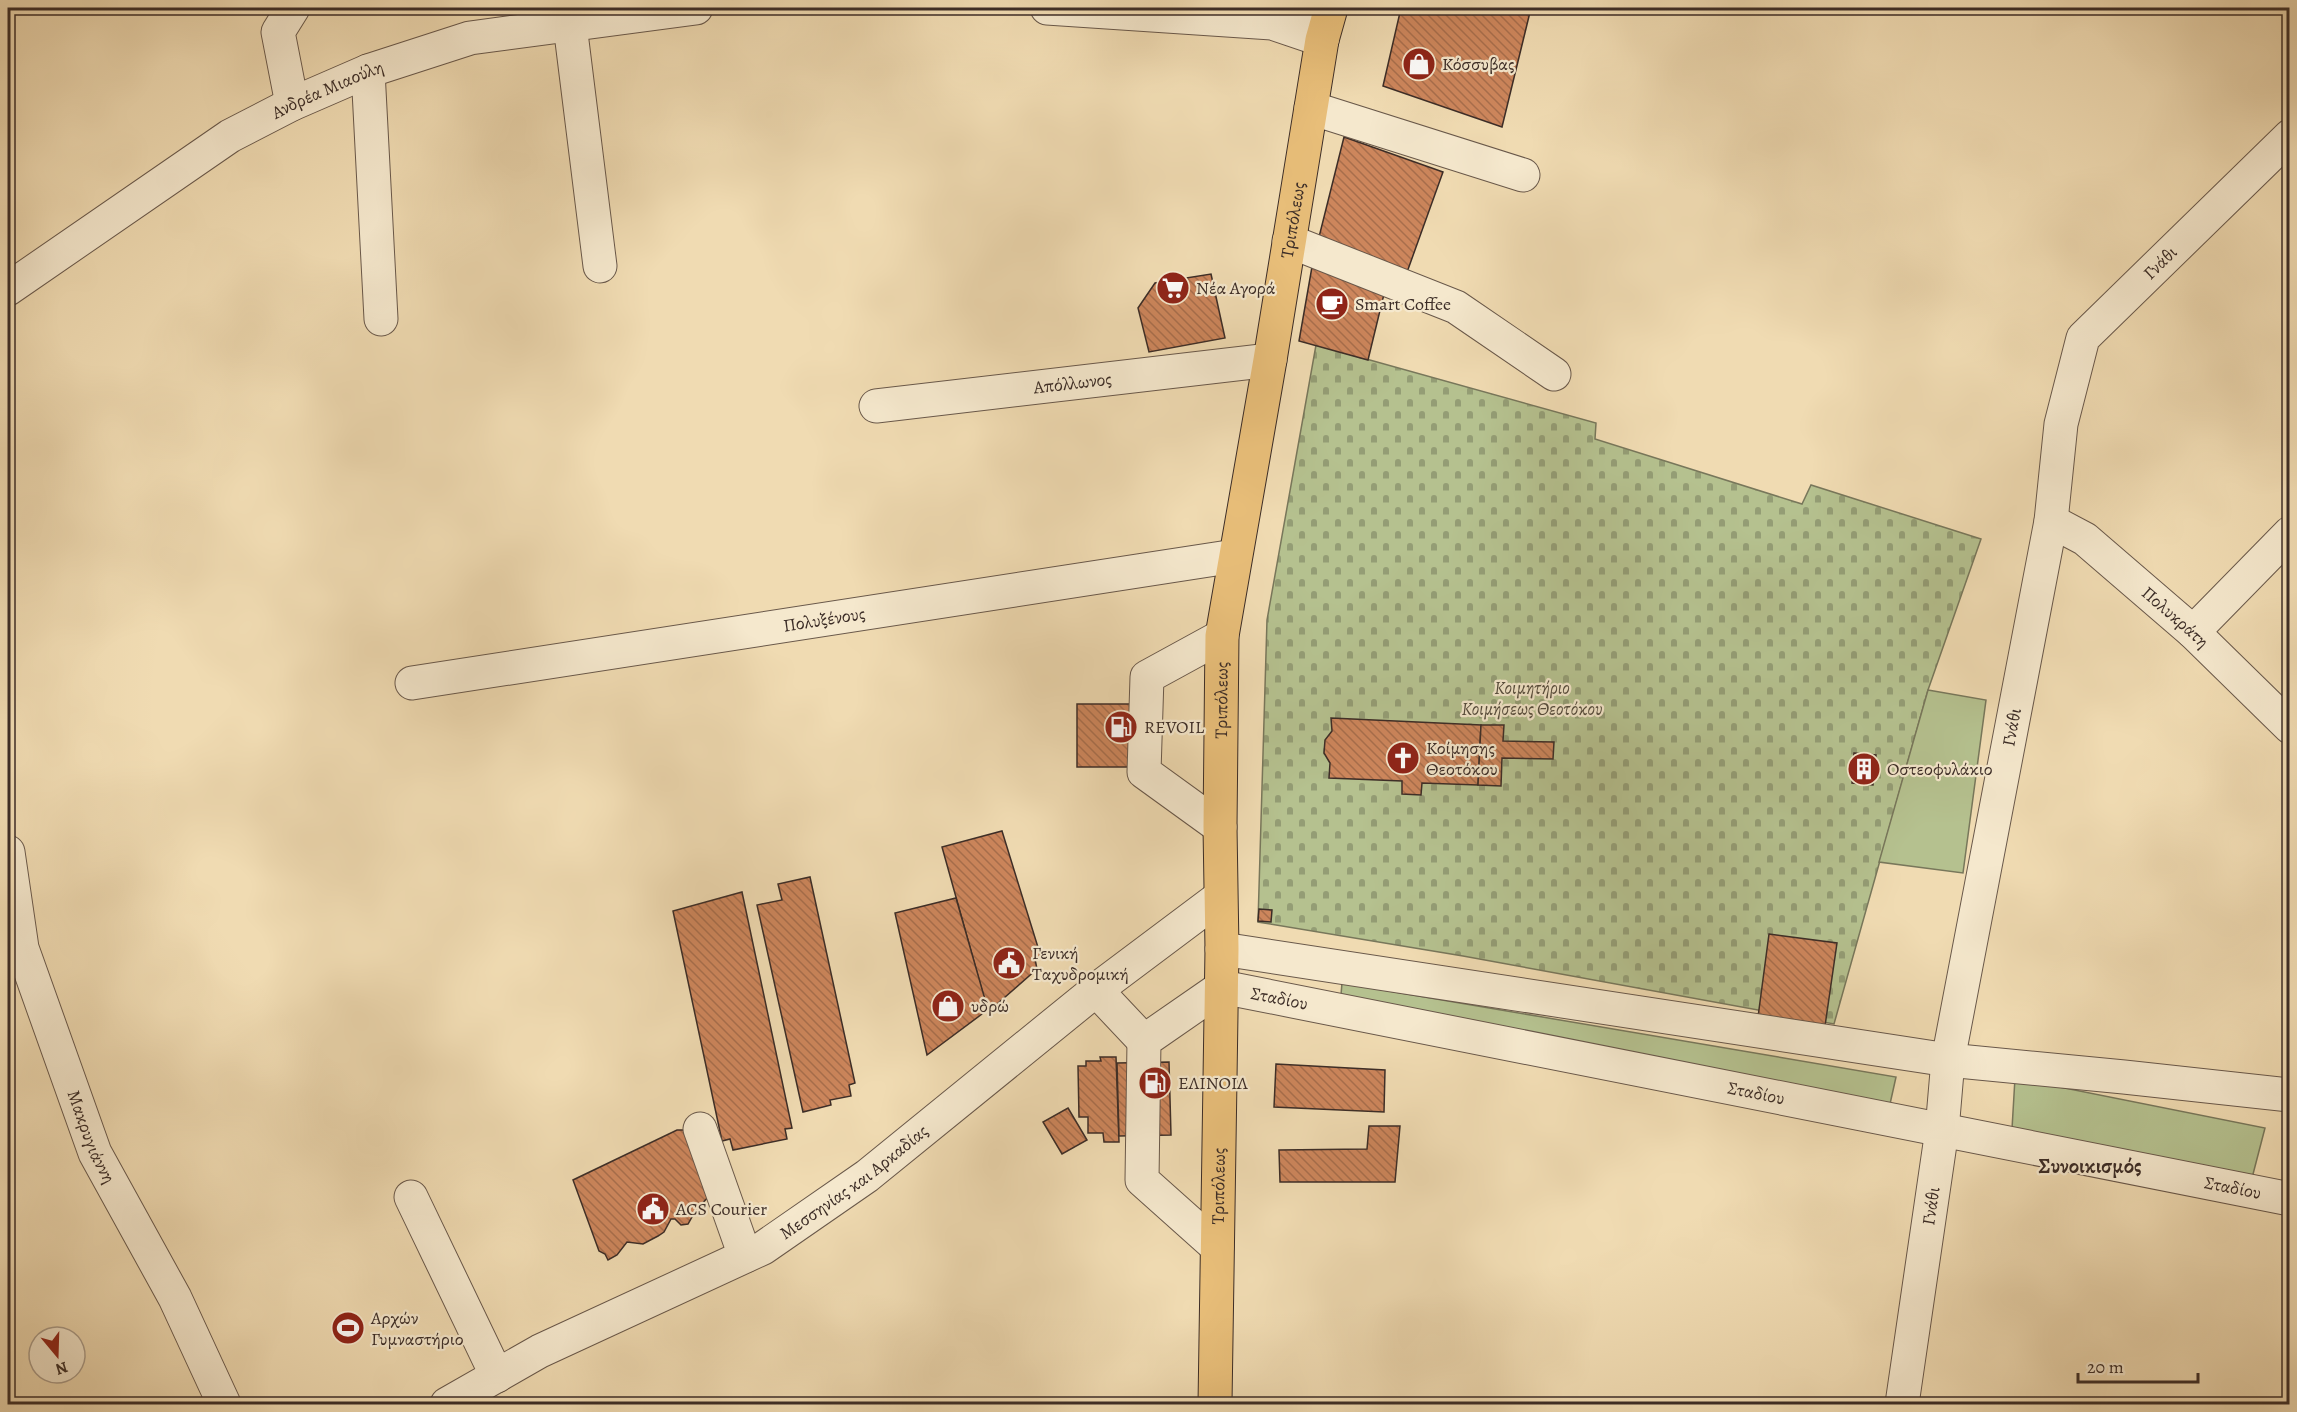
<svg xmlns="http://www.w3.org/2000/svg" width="2297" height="1412" font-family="Alegreya,serif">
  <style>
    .cemetery { fill: url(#cemetery-stones); stroke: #78775b; stroke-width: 1.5 }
    .green { fill: #b5c18f; stroke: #78775b; stroke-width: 1.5 }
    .building { fill: url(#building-back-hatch); stroke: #3c2d27; stroke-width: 1.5 }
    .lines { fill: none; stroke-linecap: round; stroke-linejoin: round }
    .minor-casing { stroke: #69584a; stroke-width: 35 }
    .major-casing { stroke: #3c2d27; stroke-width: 35 }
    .minor { stroke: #f5e8cd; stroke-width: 33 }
    .major { stroke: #e8be79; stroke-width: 33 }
    .labels { text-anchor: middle; stroke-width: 4.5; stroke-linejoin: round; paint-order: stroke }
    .poi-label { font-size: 18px; fill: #3c2d27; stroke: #f5e8cd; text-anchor: start }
    .street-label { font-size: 18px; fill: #3c2d27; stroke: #f5e8cd }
    .park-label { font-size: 18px; font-style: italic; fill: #544b3c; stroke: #f5e8cd }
    .quarter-label { font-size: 21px; font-weight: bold; fill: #3c2d27; stroke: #f5e8cd }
  </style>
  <defs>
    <pattern id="cemetery-stones" width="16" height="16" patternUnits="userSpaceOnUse" patternTransform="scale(1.5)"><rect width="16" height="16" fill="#b5c18f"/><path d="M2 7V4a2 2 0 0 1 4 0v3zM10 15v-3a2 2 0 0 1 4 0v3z" fill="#949d75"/></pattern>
    <pattern id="building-back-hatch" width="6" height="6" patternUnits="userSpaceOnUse" patternTransform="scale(1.5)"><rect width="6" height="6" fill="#cd865c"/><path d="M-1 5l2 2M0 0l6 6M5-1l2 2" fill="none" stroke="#a86e4c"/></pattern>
  </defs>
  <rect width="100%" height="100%" fill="#f0dbb2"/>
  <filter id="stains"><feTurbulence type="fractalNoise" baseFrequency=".00333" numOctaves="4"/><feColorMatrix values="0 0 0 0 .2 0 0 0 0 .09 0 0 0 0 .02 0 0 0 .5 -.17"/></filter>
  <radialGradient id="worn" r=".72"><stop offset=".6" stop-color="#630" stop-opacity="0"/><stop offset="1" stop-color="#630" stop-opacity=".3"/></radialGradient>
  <path class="cemetery" d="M1316,345L1596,423L1595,439L1802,504L1811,485L1981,539L1928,690L1834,1024L1463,956L1258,922L1267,620Z"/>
  <g class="green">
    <path d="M1928,690L1986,700L1963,873L1879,862Z"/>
    <path d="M1342,983L1896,1077L1890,1104L1341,995Z"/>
    <path d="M2015,1078L2265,1128L2252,1178L2012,1129Z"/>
  </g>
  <g class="building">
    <path d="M1401,8H1531L1502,127L1383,86Z"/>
    <path d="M1344,137L1443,172L1406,275L1318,241Z"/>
    <path d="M1313,261L1385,290L1368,360L1299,341Z"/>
    <path d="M1211,274L1225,338L1149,352L1138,308L1155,283Z"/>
    <rect x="1077" y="704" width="81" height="63"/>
    <path d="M1331,718L1481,725L1478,785L1422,783L1421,795L1402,794V781L1329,778L1330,763L1324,753L1325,740L1332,731Z"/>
    <path d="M1481,725H1504L1503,741L1554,742L1553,759L1502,758L1501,786L1478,785Z"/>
    <path d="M1854,753L1876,755L1873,785L1852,783Z"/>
    <path d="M1002,831L1041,957L1035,959L1037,969L988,1012L942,847Z"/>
    <path d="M810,877L855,1083L849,1085L851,1096L830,1100L831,1105L803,1112L757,905L782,900L778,884Z"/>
    <path d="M742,892L792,1128L785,1129L787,1139L733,1150L730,1139L722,1141L673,911Z"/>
    <path d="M956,898L986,1003L980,1006L982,1014L927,1055L895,913Z"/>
    <path d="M1259,909L1272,910L1271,922L1258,921Z"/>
    <path d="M1769,934L1837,943L1825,1026L1758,1017Z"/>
    <path d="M1100,1057H1116L1119,1142H1104L1103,1133H1088V1117H1079L1078,1066H1086V1061H1101Z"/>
    <path d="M1169,1062L1171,1135L1119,1136L1117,1063Z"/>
    <path d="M1276,1064L1385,1070L1384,1112L1274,1107Z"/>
    <path d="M1068,1108L1087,1140L1062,1154L1043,1122Z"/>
    <path d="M1369,1126H1400L1395,1182H1280L1279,1150L1367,1149Z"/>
    <path d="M677,1130H684L711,1194L696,1210L688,1224L681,1225L675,1219H671L664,1232L658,1236L643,1244L627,1242L617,1255L608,1260L605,1254L599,1251L573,1180Z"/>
  </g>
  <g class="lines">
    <defs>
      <g id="minor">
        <path d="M1047,8L1272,23L1322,40"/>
        <path d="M1310,8L1322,40"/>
        <path d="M570,25L600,266"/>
        <path d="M368,71L381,319"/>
        <path d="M292,104L278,32L293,8"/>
        <path d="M1311,108L1523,175"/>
        <path d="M1289,241L1456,307L1554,374"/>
        <path id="s1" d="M8,289L230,136L292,104L368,71L470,38L696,8"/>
        <path id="s2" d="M876,406L1270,360"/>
        <path id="s3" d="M2051,521L2085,539L2193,632L2290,727"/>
        <path d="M2193,632L2290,533"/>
        <path id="s4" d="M412,683L1235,556"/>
        <path d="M1220,827L1144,772L1147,677L1222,636"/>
        <path id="s5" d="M8,852L22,948L95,1153L175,1298L224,1404"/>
        <path d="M1222,949L1948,1060L2124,1077L2290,1095"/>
        <path d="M1096,990L1144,1041"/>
        <path d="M700,1129L745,1256"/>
        <path d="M411,1197L497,1376"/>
        <path id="s6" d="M1217,1247L1142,1180L1144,1041L1222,987L2290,1199"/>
        <path id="s7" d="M447,1404L540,1351L763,1248L867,1176L1096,990L1220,897"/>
        <path id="s8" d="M1902,1404L1942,1130L1948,1060L2051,521L2061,424L2083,338L2290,136"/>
      </g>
      <g id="major">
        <path id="s9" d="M1215,1404L1222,949L1220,827L1222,636L1270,360L1322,40L1331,8"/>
      </g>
    </defs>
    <use href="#minor" class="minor-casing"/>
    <use href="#major" class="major-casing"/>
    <use href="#minor" class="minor"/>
    <use href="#major" class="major"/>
  </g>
  <defs>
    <symbol id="shop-disc" viewBox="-11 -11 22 22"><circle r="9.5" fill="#8f2418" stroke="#f5e8cd"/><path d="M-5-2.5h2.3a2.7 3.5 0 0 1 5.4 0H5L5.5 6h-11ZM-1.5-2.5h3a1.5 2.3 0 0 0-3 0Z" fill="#fff"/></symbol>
    <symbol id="supermarket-disc" viewBox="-11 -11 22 22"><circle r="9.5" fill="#8f2418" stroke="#f5e8cd"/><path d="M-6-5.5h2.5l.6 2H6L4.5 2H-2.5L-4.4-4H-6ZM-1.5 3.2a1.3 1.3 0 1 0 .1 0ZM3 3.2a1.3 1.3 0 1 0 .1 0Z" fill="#fff"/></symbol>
    <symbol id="cafe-disc" viewBox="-11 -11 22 22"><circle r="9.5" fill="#8f2418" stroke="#f5e8cd"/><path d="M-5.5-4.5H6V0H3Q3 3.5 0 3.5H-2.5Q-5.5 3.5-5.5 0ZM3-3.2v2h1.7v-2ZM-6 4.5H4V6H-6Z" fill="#fff"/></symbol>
    <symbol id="fuel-disc" viewBox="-11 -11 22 22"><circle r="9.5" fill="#8f2418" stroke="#f5e8cd"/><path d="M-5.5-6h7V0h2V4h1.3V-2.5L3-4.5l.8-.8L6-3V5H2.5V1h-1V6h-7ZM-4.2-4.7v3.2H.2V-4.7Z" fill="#fff"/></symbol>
    <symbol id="church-disc" viewBox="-11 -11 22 22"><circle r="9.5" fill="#8f2418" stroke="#f5e8cd"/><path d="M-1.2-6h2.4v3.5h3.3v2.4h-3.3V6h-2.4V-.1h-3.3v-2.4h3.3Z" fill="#fff"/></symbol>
    <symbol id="building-disc" viewBox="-11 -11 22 22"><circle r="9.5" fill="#8f2418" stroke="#f5e8cd"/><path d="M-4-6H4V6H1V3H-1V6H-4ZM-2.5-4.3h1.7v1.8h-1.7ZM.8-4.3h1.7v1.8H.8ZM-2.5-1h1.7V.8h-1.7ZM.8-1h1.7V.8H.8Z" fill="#fff"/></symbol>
    <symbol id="civic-disc" viewBox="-11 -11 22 22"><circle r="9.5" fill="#8f2418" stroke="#f5e8cd"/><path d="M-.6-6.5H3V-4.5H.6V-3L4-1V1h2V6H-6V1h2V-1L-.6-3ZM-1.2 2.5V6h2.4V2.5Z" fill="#fff"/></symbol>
    <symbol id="stadium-disc" viewBox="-11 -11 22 22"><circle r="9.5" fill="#8f2418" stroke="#f5e8cd"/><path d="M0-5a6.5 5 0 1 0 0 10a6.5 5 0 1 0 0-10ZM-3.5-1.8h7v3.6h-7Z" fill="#fff"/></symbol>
  </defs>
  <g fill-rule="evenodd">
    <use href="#shop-disc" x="1400" y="45" width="38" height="38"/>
    <use href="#supermarket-disc" x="1154" y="269" width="38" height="38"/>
    <use href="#cafe-disc" x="1313" y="285" width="38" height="38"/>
    <use href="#fuel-disc" x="1102" y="708" width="38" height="38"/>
    <use href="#church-disc" x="1384" y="739" width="38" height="38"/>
    <use href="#building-disc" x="1845" y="750" width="38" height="38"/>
    <use href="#civic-disc" x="990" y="944" width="38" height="38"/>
    <use href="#shop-disc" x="929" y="987" width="38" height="38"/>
    <use href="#fuel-disc" x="1136" y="1064" width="38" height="38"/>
    <use href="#civic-disc" x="634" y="1190" width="38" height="38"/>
    <use href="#stadium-disc" x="329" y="1309" width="38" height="38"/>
  </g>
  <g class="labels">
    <g class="poi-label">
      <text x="1442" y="70">Κόσσυβας</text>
      <text x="1196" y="294">Νέα Αγορά</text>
      <text x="1355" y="310">Smart Coffee</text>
      <text x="1144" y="733">REVOIL</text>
      <text x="1426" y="754">Κοίμησης<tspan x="1426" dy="21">Θεοτόκου</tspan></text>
      <text x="1887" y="775">Οστεοφυλάκιο</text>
      <text x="1032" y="959">Γενική<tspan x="1032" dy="21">Ταχυδρομική</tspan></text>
      <text x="971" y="1012">υδρώ</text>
      <text x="1178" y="1089">ΕΛΙΝΟΙΛ</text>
      <text x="676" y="1215">ACS Courier</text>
      <text x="371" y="1324">Αρχών<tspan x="371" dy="21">Γυμναστήριο</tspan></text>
    </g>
    <g class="street-label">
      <text dy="6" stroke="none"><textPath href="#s1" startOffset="378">Ανδρέα Μιαούλη</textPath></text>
      <text dy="6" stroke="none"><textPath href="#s9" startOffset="1190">Τριπόλεως</textPath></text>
      <text dy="6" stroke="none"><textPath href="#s8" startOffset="1190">Γνάθι</textPath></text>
      <text dy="6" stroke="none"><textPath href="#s2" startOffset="198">Απόλλωνος</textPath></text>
      <text dy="6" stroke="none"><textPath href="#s3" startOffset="158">Πολυκράτη</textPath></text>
      <text dy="6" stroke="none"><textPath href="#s4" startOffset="417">Πολυξένους</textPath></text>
      <text dy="6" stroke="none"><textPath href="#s9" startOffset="704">Τριπόλεως</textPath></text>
      <text dy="6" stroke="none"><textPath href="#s8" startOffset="686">Γνάθι</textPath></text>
      <text dy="6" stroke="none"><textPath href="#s6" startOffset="393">Σταδίου</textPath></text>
      <text dy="6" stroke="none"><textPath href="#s6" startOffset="879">Σταδίου</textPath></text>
      <text dy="6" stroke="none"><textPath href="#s5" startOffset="298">Μακρυγιάννη</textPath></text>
      <text dy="6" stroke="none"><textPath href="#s7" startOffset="465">Μεσσηνίας και Αρκαδίας</textPath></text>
      <text dy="6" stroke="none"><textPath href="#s9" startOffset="218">Τριπόλεως</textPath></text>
      <text dy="6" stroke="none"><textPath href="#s6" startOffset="1365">Σταδίου</textPath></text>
      <text dy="6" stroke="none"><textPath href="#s8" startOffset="200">Γνάθι</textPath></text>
    </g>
    <g class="park-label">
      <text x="1532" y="694">Κοιμητήριο<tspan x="1532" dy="21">Κοιμήσεως Θεοτόκου</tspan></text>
    </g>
    <g class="quarter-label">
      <text x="2090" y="1173">Συνοικισμός</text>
    </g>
  </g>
  <rect width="2297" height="1412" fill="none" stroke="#f0dbb2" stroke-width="30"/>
  <rect x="9" y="9" width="2279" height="1394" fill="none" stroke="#3c2d27" stroke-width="3"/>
  <rect x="15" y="15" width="2267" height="1382" fill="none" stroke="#3c2d27" stroke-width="1.5"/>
  <g transform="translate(57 1355) rotate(161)"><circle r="28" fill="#f5e8cd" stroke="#ab9d8b" stroke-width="1.5"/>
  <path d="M0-4.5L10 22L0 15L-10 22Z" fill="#8f2418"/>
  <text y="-9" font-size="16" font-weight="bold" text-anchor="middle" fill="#3c2d27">N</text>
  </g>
  <path d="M2078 1373v9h120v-9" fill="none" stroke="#3c2d27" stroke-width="3"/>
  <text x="2087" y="1373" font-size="18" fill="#3c2d27" stroke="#f5e8cd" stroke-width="4.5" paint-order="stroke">20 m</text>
  <rect width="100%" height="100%" filter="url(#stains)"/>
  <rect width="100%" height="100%" fill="url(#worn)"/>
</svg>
